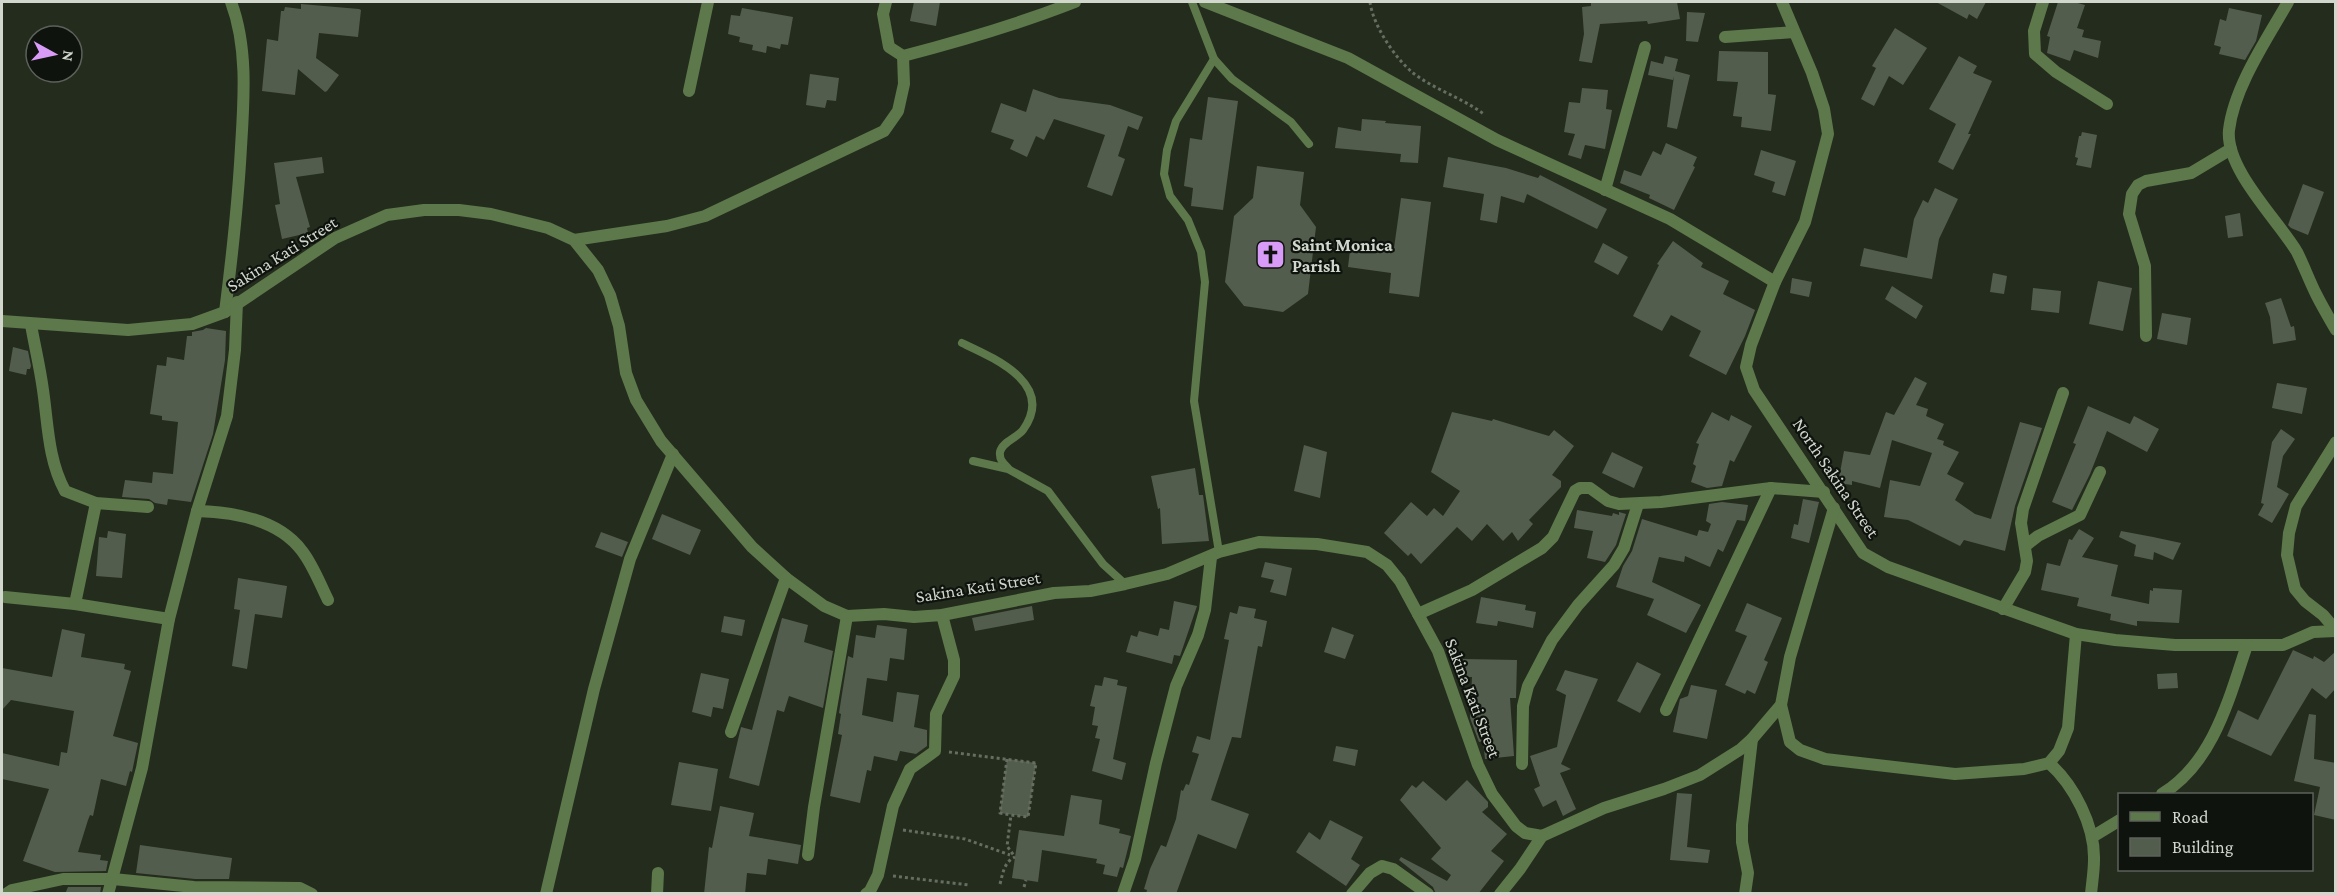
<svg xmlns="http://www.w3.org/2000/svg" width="2337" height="895" font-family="'Crimson Pro',serif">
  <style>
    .building { fill: #535d4d }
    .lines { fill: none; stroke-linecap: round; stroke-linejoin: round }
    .path { stroke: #666d61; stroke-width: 3; stroke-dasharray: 3 3; stroke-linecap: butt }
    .service { stroke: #5d784a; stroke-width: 8 }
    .minor { stroke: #5d784a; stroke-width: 12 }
    .labels { text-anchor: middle; stroke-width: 4.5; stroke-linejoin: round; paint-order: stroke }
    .poi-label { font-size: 18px; font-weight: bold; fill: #d1d7cd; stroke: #0f130d; text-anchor: start }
    .street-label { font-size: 18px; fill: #d1d7cd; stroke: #0f130d }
  </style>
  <rect width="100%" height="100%" fill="#242c1e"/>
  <g class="building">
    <path d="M914,2H940L936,26L910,21Z"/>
    <path d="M1591,2H1677L1680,19L1648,24L1647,21L1600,24L1592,63L1579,61L1584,34L1582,7L1591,6Z"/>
    <path d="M1936,2H1986L1977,19L1969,14L1967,19Z"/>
    <path d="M2058,2H2074L2085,5L2077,28L2084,30L2082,37L2101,41L2098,58L2074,50L2070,61L2047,53L2050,37L2047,36Z"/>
    <path d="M301,4L359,9L361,10L358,37L319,33L316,58L339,75L327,91L325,92L298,69L295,95L262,91L267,39L278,41L281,11H284L285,7L301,9Z"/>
    <path d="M742,8L793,17L788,45L781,44L780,49L767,46L766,53L752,50L753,45L739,42L740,37L728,34L731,15L740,16Z"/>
    <path d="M2229,8L2262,15L2256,41L2245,60L2219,54L2221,47L2214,45L2220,19L2226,21Z"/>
    <path d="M1687,12L1705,13L1698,42L1686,41Z"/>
    <path d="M1895,28L1927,48L1903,85L1889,76L1874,106L1861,99L1876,68L1872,66Z"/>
    <path d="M1719,51L1768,52V94L1776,95L1771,131L1741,127L1742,117L1733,116L1738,82L1717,81Z"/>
    <path d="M1665,56L1678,59L1675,71L1690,75L1677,129L1667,127L1674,76L1673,80L1648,75L1651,61L1663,64Z"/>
    <path d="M1959,56L1977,66L1973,73L1992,81L1968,134H1971L1953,170L1938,162L1956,124L1929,109Z"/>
    <path d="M810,74L839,78L836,101L827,100L825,108L806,105Z"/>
    <path d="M1582,88L1608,90L1606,109L1612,110L1605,149L1585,145L1581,159L1568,155L1575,134L1564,132L1569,102L1580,103Z"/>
    <path d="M1033,89L1059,98L1110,105L1143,117L1138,130L1128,126L1118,156L1125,159L1112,196L1087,187L1105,135L1054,119L1044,140L1036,136L1027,157L1010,149L1014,140L991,132L1001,103L1026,112Z"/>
    <path d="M1208,97L1238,101L1223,210L1191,206L1193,188L1184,186L1190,138L1202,140Z"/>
    <path d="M1362,119L1386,121L1385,123L1421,126L1418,163L1400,162L1401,154L1335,148L1338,127L1361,131Z"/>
    <path d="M2082,132L2097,135L2091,168L2076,165L2078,158L2075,157L2079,136H2081Z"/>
    <path d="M1666,143L1697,157L1693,166L1695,167L1674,210L1649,198L1650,195L1620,183L1624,170L1641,176L1653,151L1661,155Z"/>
    <path d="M1761,150L1796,161L1785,196L1772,192L1775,182L1754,175Z"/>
    <path d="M322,157L324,173L296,177L310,227L307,228L308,233L282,239L275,205L280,204L274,163Z"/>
    <path d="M1448,157L1506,168L1538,178L1540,175L1607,209L1597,229L1527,194L1524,203L1501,196L1497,223L1480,220L1484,194L1443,187Z"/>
    <path d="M1257,166L1304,172L1300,205L1316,227L1308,294L1283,312L1244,306L1225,282L1234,216L1253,198Z"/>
    <path d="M2303,184L2324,192L2308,235L2291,228L2288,225Z"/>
    <path d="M1935,188L1958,199L1939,239L1932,279L1860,266L1864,248L1907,258L1914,219L1923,200L1928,203Z"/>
    <path d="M1401,198L1431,202L1419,297L1389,293L1391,273L1348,267L1351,242L1394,248Z"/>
    <path d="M2240,213L2243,236L2228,238L2225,216Z"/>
    <path d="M1673,241L1703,263L1701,267L1729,281L1723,294L1755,310L1745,336L1726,375L1689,356L1701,331L1671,315L1662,331L1633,316L1659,265L1657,264Z"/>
    <path d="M1603,243L1628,257L1618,275L1594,262Z"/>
    <path d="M1993,273L2007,276L2004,294L1990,292Z"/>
    <path d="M1792,278L1812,282L1809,297L1790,293Z"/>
    <path d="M2098,281L2132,288L2123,331L2089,324Z"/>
    <path d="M1892,286L1923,306L1916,319L1885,299Z"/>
    <path d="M2033,288L2061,291L2059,313L2031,310Z"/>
    <path d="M2281,298L2291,327L2294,326L2296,340L2273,344L2270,317L2265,303Z"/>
    <path d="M2162,313L2191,318L2187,345L2157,339Z"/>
    <path d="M206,328L226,331L225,360L213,434L191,502L168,499L167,505L155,503L149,499L122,497L125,480L152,483L153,472L173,474L178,422L162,420V416L150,414L157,365L166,366L167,357L184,360L187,336H192V332L203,330Z"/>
    <path d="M13,347L28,351L31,366L30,369H27L26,375L9,371Z"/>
    <path d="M1915,377L1927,383L1916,405L1928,409L1926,416L1944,424L1937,439L1944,441L1943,445L1959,452L1947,474L1964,483L1955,500L1975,514L1991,519L2020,422L2042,428L2015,506L2005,551L1964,540L1960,546L1908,520L1884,517L1890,480L1920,486L1932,453L1892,440L1880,488L1852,481V485L1838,483L1844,451L1870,455L1886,412L1894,415Z"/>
    <path d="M2277,383L2307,388L2302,414L2272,408Z"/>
    <path d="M2088,406L2130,424L2134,416L2159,429L2147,452L2107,431L2090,474L2072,510L2052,502L2076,444L2073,443Z"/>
    <path d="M1452,412L1492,421L1493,419L1549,436L1554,430L1574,446L1552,475L1561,481V487L1529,520L1533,524L1518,541L1512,532L1503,541L1487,524L1472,541L1457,527L1421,564L1411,553L1408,556L1384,533L1411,502L1427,516L1434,508L1443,516L1460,491L1431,472Z"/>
    <path d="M1712,412L1729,421L1731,415L1752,426L1734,462L1730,460L1722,486L1707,488L1691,482L1696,466L1693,464L1699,444L1696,443Z"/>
    <path d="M2281,429L2295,439L2283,456L2277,487L2289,494L2272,523L2258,515L2264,504L2261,503L2272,442Z"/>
    <path d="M1304,445L1327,452L1320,498L1294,491Z"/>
    <path d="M1612,452L1643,467L1634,488L1602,473Z"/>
    <path d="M1195,468L1199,495H1203L1209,541L1162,544L1160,508L1158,509L1151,476Z"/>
    <path d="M1803,499L1819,502L1809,543L1791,538L1794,524L1798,525Z"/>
    <path d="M1722,502L1748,505L1745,521L1737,520L1723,552L1718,549L1710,567L1685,556L1684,562L1659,557L1652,582L1701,605L1686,633L1647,615L1654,599L1616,587L1623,566L1632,551L1642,519L1697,536L1699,530L1708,532L1711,524L1706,521L1709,504Z"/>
    <path d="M1577,510L1612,516L1613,513L1619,515V512L1626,514L1616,545L1605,562L1587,558L1593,531L1574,528Z"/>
    <path d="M662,514L701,530L690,555L652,539Z"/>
    <path d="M2079,529L2094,538L2082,557L2118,565L2111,596L2149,604L2150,590L2153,591V588L2182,590L2179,623L2137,621V626L2110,620L2111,614L2077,606L2079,598L2041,590L2047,563L2060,566L2069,539L2072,540Z"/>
    <path d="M108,531L126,534L122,578L96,576L99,537L107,538Z"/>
    <path d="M2121,531L2153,537L2181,543L2173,560L2154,552L2153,560L2134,556L2136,545L2119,537Z"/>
    <path d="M601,532L628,542L622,557L595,547Z"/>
    <path d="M1265,562L1292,568L1286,596L1270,592L1274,580L1261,577Z"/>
    <path d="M238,578L287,586L282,618L255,614L247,669L232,666L240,610L234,609Z"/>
    <path d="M1481,597L1526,605L1525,610L1536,612L1533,628L1498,621L1497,626L1476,623Z"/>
    <path d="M1174,601L1197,606L1180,656L1174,655L1172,664L1126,652L1131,635L1137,637L1139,631L1158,636L1160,628L1169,630Z"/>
    <path d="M1747,603L1782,618L1764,660L1768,662L1755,694L1747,690L1745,694L1725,685L1747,636L1735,631Z"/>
    <path d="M1032,606L1034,620L975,631L972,618Z"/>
    <path d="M1239,606L1256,609L1254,618L1267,621L1262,647L1258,646L1241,738L1232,737L1211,800L1249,814L1236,849L1198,834L1176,894H1146L1147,890L1144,889L1150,869L1161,845L1166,847L1176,819L1181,790L1183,791L1186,784L1189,785L1199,754L1192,752L1197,736L1210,740L1229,640L1224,639L1230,612L1237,614Z"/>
    <path d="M724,616L745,620L742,636L721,632Z"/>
    <path d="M782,618L808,625L804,642L833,651L823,708L789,696L784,712L777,710L759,786L729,778L741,727L752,730Z"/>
    <path d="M877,625L907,629L904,660L890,658L887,681L867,678L862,715L893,722L897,692L919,695L914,727L927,730V746L916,754L900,751L897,761L874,756L871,771L867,770L860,803L830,796L842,735L838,734L841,714L839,713L848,656L853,658L856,635L875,638Z"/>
    <path d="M1332,627L1354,635L1345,659L1324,652Z"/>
    <path d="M62,629L85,634L81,657L125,664L124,669L131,671L113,736L138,743L132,772L130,771L126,786L101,779L93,816L90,815L88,820L78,852L101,855L100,860L108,861L106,871L55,872L23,861L49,789L2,779V753L59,766L61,752L67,753L74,711L11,700L2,710V668L52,677Z"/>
    <path d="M2293,650L2313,659L2314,656L2324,662L2336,651V688L2326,699L2312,688L2271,756L2227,736L2238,710L2258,720Z"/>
    <path d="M1463,659L1517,660L1516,698H1510L1514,756L1485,759L1483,741L1479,742L1470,718L1472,677H1463Z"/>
    <path d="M1637,662L1661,674L1640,713L1617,701Z"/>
    <path d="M1565,670L1598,679L1561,764L1571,769L1560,773L1576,809L1563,816L1556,800L1543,807L1534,789L1540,786L1530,756L1557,747L1566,695L1556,690Z"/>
    <path d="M701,673L729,679L723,709L713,707L711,717L692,712Z"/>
    <path d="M2177,673L2178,688L2158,689L2157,674Z"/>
    <path d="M1104,677L1118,680L1117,685L1127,687L1113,759L1126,763L1122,780L1092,771L1100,739L1095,738L1098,726L1092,725L1095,707L1090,706L1095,685L1102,686Z"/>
    <path d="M1691,685L1717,690L1707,739L1673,732L1680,699L1688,696Z"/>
    <path d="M2309,714L2316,715L2314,759L2336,763V820L2314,815L2320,787L2294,781Z"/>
    <path d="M1336,746L1358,750L1355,766L1333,761Z"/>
    <path d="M1007,759L1036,763L1028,817L1000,813Z"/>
    <path d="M679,762L718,769L711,811L671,805Z"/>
    <path d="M1467,780L1488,802V807L1482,812L1507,834L1491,851L1504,861L1478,894H1436L1433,887L1399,860L1401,857L1447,881L1451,875L1431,859L1441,848L1400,800L1412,785L1416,788L1423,781L1446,801Z"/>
    <path d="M1677,793L1692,794L1687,847L1710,850L1708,863L1670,860Z"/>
    <path d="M1071,795L1102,800L1099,824L1120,829L1119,833L1131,836L1123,868L1120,867L1117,877L1103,874L1105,865L1096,863L1097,859L1042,850L1038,882L1012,878L1019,830L1064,836Z"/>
    <path d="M720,806L754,813L749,836L801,845L798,864L768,859L766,875L747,873L745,894H704L709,847L712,848Z"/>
    <path d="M1330,820L1363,837L1351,859L1360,865L1346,886L1296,852L1309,832L1320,840Z"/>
    <path d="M140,845L232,858L229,879H195L136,873Z"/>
    <path d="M68,887H101L100,894H65Z"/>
  </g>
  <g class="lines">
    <g class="path">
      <path d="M1370,2C1373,25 1394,57 1413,73C1435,90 1463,98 1485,115"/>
      <path d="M949,752L1036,763L1028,817L1011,815L1007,846L1015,857"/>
      <path d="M1007,759L1000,813L1011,815"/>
      <path d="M903,830L965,839L1010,855"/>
      <path d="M893,876L969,885"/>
      <path d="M1000,884C1003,873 1004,862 1015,857"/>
      <path d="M1024,887L1026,880"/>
    </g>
    <g class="service">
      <path d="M1192,2L1214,59L1232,79L1291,122L1309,144"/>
      <path d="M1214,59L1176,121L1167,150L1164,174L1170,196L1188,220L1201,252L1205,282L1194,401L1219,552"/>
      <path d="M962,343C994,358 1056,384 1023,430C1017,438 1002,442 1000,452C999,460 1004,464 1008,468"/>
      <path d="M973,461L1008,469L1048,491L1103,564L1125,584"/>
    </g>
    <g class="minor">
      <path d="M886,2L883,14L889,47L903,56C961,41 1019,24 1075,2"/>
      <path d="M1205,2L1348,58L1497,140L1670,219L1775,282"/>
      <path d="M1782,2L1812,73L1824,109L1828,134L1805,222L1775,282L1751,345L1746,367L1754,390L1863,553L1888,567L2076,634L2115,640L2175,645H2283L2313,632L2336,631"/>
      <path d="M2043,2L2034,31L2035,54L2056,72L2107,104"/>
      <path d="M2288,2C2267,39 2234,87 2229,130C2225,169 2278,220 2297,252C2304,266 2309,280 2316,294C2322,306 2329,318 2336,330"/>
      <path d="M1725,37L1794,32"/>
      <path d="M689,91L708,2"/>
      <path d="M1605,190L1645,47"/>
      <path d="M574,240L667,226L705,216L884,131L898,111L904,84L903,56"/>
      <path d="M225,312C232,257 238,203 241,147C244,99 248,47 231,2"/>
      <path d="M2,321L128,330L192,324L225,312L335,238L387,215L424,210H459L491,214L548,228L574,240L598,270L610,295L619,326L626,373L636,400L661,441L752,547L786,578L824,606L847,616L884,614L914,617L942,615L1054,593L1090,591L1125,584L1167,574L1219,552L1259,542L1317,544L1367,552L1387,565L1400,581L1438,651L1478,765L1492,794L1516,826L1525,833L1542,836L1604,808L1664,789L1700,775L1741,749L1752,739L1781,705L1790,657L1834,508"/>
      <path d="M31,325C35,347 40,368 43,390C48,424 48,460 65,491L96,503L148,507"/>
      <path d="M2146,336L2145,266L2129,214L2132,194L2138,185L2146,181L2191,173L2231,149"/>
      <path d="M2336,442L2296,506L2289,533L2287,555L2295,589L2305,601L2323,615L2336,630"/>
      <path d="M197,511C234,512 279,520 302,551C313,565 320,584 328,600"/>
      <path d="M2025,546L2038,536L2080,515L2100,472"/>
      <path d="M5,597L75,604L169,619"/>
      <path d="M75,604L96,503"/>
      <path d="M2003,609L2025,572L2027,561L2021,523L2023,509L2063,393"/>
      <path d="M1418,614L1472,590L1542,548L1553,537L1575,491L1580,488H1590L1608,501L1619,504L1661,502L1771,488L1824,492"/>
      <path d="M1781,705L1790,742L1800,750L1825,759L1955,774L2024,769L2049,763L2059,751L2068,728L2076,634"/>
      <path d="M1666,710L1771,488"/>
      <path d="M731,732L786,578"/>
      <path d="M2049,763C2074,785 2095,826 2094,860C2094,871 2092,883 2091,894"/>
      <path d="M1522,764L1523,706L1528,686L1552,640L1578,605L1614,565L1624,548L1638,504"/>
      <path d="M2162,794C2213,763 2229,699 2247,645"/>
      <path d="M2092,837L2120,820"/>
      <path d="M808,855L814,807L847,616"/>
      <path d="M6,894L12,890L63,879H113L194,887L300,888L312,894"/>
      <path d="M108,894L142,768L169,619L197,511L227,416L235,350L237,302"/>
      <path d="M546,894L594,689L630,559L673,454"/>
      <path d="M657,894L658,873"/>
      <path d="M866,894L870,891L878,875L893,806L910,769L935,751L936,714L954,676V660L942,615"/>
      <path d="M1123,894L1135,859L1156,763L1176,686L1198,635L1205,610L1211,557"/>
      <path d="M1352,894L1370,873L1382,866L1393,869L1428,894"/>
      <path d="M1500,894L1520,869L1542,836"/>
      <path d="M1745,894L1748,873L1742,842V825L1752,739"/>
    </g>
  </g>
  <defs>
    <symbol id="church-square" viewBox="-11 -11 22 22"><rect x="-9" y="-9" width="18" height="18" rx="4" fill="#d89bf8" stroke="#0f130d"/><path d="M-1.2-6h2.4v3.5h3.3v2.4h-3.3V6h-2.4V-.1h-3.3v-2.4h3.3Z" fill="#111"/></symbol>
  </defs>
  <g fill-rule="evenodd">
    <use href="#church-square" x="1254" y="238" width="33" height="33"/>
  </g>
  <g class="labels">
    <g class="poi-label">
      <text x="1292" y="251">Saint Monica<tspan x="1292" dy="21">Parish</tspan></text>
    </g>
    <g class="street-label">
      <text transform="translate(282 254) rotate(-32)" y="6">Sakina Kati Street</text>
      <text transform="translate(1836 478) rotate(56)" y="6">North Sakina Street</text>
      <text transform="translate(978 587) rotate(-9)" y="6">Sakina Kati Street</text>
      <text transform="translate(1473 698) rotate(69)" y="6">Sakina Kati Street</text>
    </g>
  </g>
  <rect width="2337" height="895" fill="none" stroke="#d1d7cd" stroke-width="6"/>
  <rect x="2118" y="793" width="195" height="78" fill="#0f130d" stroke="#5d615a" stroke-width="1.5"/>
  <rect x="2130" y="812" width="30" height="9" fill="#5d784a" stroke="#5d615a" stroke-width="1.5"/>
  <text x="2172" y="823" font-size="18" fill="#d1d7cd">Road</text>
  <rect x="2130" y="838" width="30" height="18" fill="#535d4d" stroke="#5d615a" stroke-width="1.5"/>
  <text x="2172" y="853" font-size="18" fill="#d1d7cd">Building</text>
  <g transform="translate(54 54) rotate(98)"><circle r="28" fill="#0f130d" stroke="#5d615a" stroke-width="1.5"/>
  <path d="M0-4.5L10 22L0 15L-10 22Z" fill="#d89bf8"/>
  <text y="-9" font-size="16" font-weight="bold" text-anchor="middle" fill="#d1d7cd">N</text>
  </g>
</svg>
